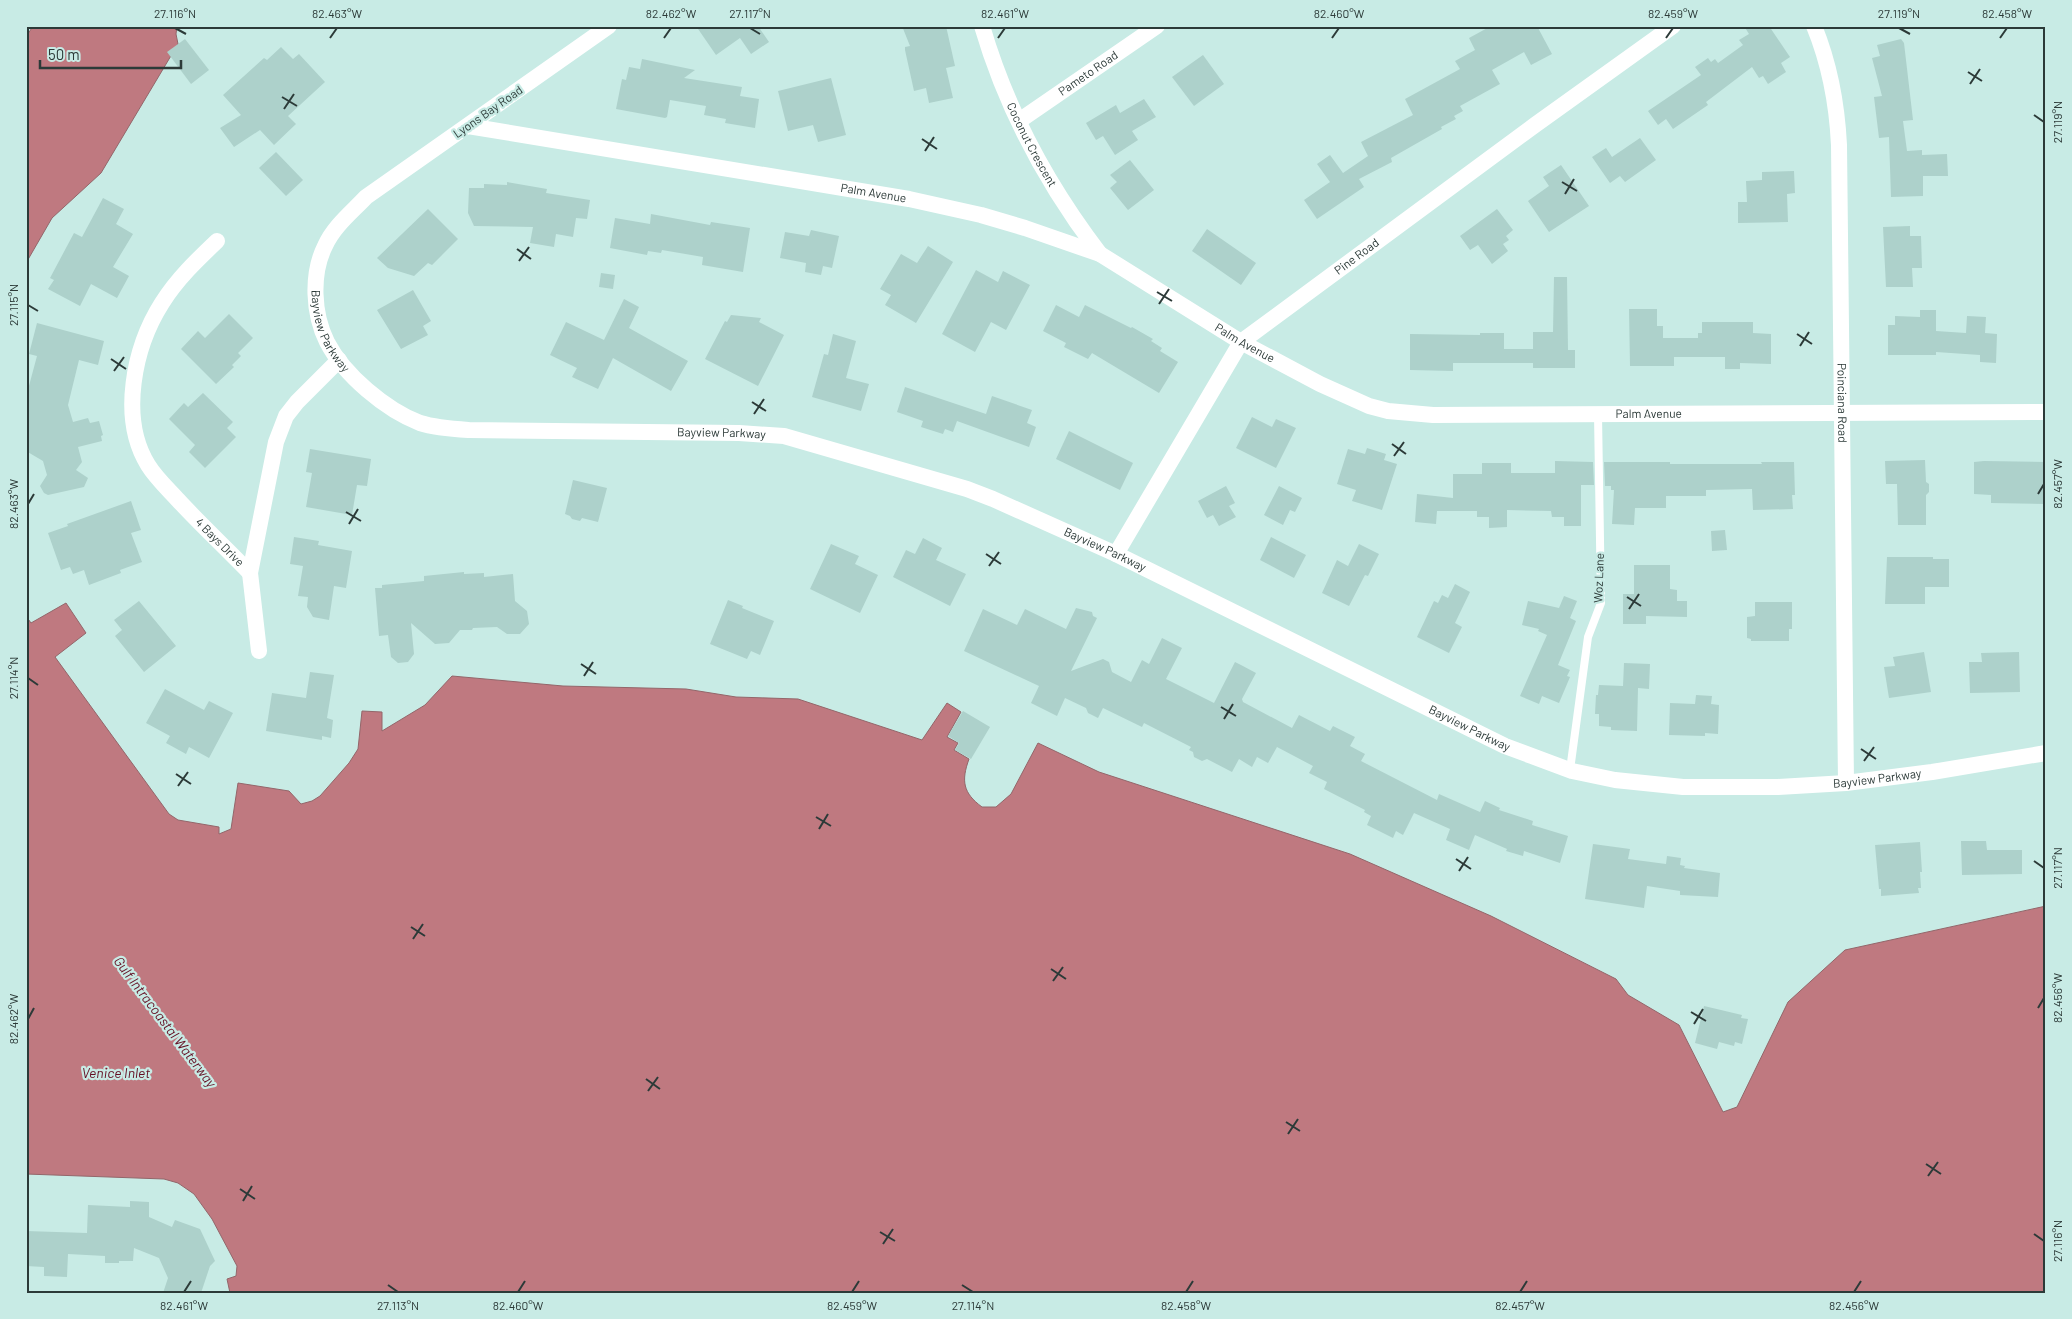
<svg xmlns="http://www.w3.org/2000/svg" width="2072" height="1319" font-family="Barlow,sans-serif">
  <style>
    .water { fill: #bf7980; stroke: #93666a }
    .building { fill: #add1cb }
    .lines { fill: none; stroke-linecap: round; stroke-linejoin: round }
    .lane { stroke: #fff; stroke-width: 8 }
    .street { stroke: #fff; stroke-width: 16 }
    .ticks { fill: none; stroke: #2c3a38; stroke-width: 2 }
    .labels { text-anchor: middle; stroke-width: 4.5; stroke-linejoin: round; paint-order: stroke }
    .street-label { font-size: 12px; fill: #2c3a38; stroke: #c8ebe5 }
    .water-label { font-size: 14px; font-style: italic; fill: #640d22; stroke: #c8ebe5 }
    .neatline { fill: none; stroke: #2c3a38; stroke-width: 2 }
    .ticks-label { font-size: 12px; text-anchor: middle; fill: #2c3a38 }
  </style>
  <rect width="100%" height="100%" fill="#c8ebe5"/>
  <g class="water">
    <path d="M33,26H177L176,34L178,44L101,173L52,218L26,263V37Z"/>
    <path d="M66,603L86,633L55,657L169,814L178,820L219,827V834L231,829L238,783L289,791L301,804L312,801L320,796L349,763L358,749L362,711L382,712V731L425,705L452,676L563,686L686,689L736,697L798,699L922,740L947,703L961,712L947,737L958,743L954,750L969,759C961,781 963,793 982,807H996L1011,794L1038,743L1099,772L1350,854L1491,916L1616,979L1628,995L1679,1025L1723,1112L1737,1107L1788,1002L1845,950L2046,906V1293H230L227,1279L236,1276L237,1266L212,1219L194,1194L178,1183L164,1179L26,1174V616L31,623Z"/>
  </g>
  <g class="building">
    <path d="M696,26H758L769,42L751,54L740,38L716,55Z"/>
    <path d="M902,26H946L955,66L946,68L953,98L929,103L926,88L914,91L905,50V47L910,46Z"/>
    <path d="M1491,26H1537L1552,54L1531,65L1524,52L1492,70L1500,84L1460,106L1463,111L1454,116L1456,119L1441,127L1442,129L1391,158L1392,162L1359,179L1364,187L1317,219L1304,200L1330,182L1317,164L1330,155L1343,173L1368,156L1361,142L1413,115L1405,99L1460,69L1455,61L1475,50L1469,38Z"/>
    <path d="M1744,26H1769L1790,57L1781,63L1786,72L1768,84L1763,76L1759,78L1752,67L1706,102L1708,105L1673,129L1666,119L1658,125L1648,111L1701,75L1695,67L1708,58L1711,62L1715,59L1718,63L1743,45L1739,40L1749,34Z"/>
    <path d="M185,39L209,70L191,84L167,52Z"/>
    <path d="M1901,39L1904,43L1913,120L1903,121L1907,151L1922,150V155L1947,154L1948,176H1923V196L1891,197L1889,137L1879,138L1874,97L1882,96L1872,58L1880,56L1877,45Z"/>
    <path d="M281,47L293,59L299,54L325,82L288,116L296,124L274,145L260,130L234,147L220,128L241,115L223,95L264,58L267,60Z"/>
    <path d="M1203,55L1224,84L1194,106L1172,77Z"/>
    <path d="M642,59L695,70L684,78L742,87L740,96L759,99L755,128L725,123L726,119L704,115L706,106L670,100L667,117L665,118L616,109L622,79L626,80L629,67L640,69Z"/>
    <path d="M831,78L846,135L818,142L813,125L788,131L778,91Z"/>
    <path d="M1144,99L1156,117L1132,131L1138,140L1115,155L1103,136L1096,140L1086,123L1116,105L1120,113Z"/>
    <path d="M1640,138L1656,160L1625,182L1620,176L1610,183L1592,157L1606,148L1612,157Z"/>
    <path d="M276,152L303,180L286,196L259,168Z"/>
    <path d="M1130,160L1154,190L1128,210L1110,188L1117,182L1110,175Z"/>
    <path d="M1561,165L1589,206L1549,232L1528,201L1549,186L1543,177Z"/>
    <path d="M1794,171L1795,193L1787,194L1788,222L1738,223V202H1747L1746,181L1762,180V172Z"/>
    <path d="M507,182L547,189L546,193L590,200L587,219L576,218L573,237L556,234L554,247L530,243L533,227L474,226L468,213L469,188H484V184L507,185Z"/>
    <path d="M103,198L124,209L116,224L133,234L113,267L129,276L117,298L91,284L80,306L48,289L54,280L50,278L74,233L82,237Z"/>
    <path d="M428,209L458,239L432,265L428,263L414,276L388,268L377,258Z"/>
    <path d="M1497,209L1513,230L1506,236L1509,240L1503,244L1508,251L1492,264L1478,245L1470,250L1460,236Z"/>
    <path d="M651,214L710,225L711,222L750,228L743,272L702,265L703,257L662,250L661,253L648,251L647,255L610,248L615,218L650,224Z"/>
    <path d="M1910,226V236H1921L1922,268H1912L1913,287H1886L1883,227Z"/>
    <path d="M1207,229L1256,263L1241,285L1192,251Z"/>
    <path d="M811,230L839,236L832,268L823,266L821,275L805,272L806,263L780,258L785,232L809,236Z"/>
    <path d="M928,246L953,262L916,323L885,305L891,295L880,289L901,254L917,263Z"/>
    <path d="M976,270L998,282L1003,271L1030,285L1006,330L991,322L975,352L942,334Z"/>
    <path d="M601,273L615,275L613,289L599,287Z"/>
    <path d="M1554,277H1567L1568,350H1575V368H1533V363H1453V371L1410,370V334L1480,335V333H1504V349H1533V332H1553Z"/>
    <path d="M413,290L431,321L423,326L428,335L401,349L377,310Z"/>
    <path d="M624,299L639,307L629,328L688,361L671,391L613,358L598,389L572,377L577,368L550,355L566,322L604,340Z"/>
    <path d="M1056,305L1079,317L1085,305L1131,328L1132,327L1153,339L1151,341L1162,348L1160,351L1178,362L1159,393L1092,353L1088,359L1064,347L1066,343L1043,331Z"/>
    <path d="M1629,309H1657V326H1663V338H1698V333H1702V322H1753V333L1771,334V364L1740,363V369H1725V357H1674V366H1630Z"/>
    <path d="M1920,310H1936V331L1966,333L1967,316L1986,317L1985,333L1997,334L1996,363L1980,362V355L1936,352V355H1888V325H1895V316L1920,317Z"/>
    <path d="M229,314L253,338L238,353L241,356L232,365L234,367L216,384L181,349L198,331L205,338Z"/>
    <path d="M731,315L761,318L759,322L784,335L758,386L705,359L725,321L727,322Z"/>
    <path d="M37,323L104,341L98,365L79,360L68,405L73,422L88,418L90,423L99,421L103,435L101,436L102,441L78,447L82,462L76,470L88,478L84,487L48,495L44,493L40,486L47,475L43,461L26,451V397L37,356L29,354Z"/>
    <path d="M833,334L856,341L846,378L869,384L861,411L812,397L824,354L828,355Z"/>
    <path d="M905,387L986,414L992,396L1032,410L1027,423L1036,427L1029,447L957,421L953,432L945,429L943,434L921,427L923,421L897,412Z"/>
    <path d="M203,393L233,422L227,428L236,437L205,468L189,452L195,445L169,419L184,403L188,407Z"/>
    <path d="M1252,417L1272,427L1276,419L1296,428L1276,468L1236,448Z"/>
    <path d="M1069,431L1133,463L1120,490L1056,459Z"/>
    <path d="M1367,448L1386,454L1384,460L1397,464L1382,510L1352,501L1356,490L1337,484L1348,449L1365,454Z"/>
    <path d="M310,449L371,459L367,486L357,485L352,515L306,507L312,473L306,472Z"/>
    <path d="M1925,460L1926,482L1929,484V492L1926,495V525H1898L1897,484H1886L1885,461Z"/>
    <path d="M1555,461L1593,462L1594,485H1581V526H1564V517H1552L1551,511L1507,510V527L1489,528V517H1477V511H1437L1436,524L1415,522L1417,494L1453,498V474H1482V463H1511V473H1555Z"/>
    <path d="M1984,461L2046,462V504L1991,503V495L1974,494V462Z"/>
    <path d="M1604,462H1670V464H1762L1761,462H1794L1795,495H1792L1793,509L1753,510L1752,489L1706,490V496H1666V508H1635L1634,525L1612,524L1614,490H1611V486H1605Z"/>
    <path d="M573,480L607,488L598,522L582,518L580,521L572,519L570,516L565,514Z"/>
    <path d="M1226,486L1235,503L1229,506L1236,517L1219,526L1213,515L1207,518L1198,501Z"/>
    <path d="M1279,486L1302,498L1295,512L1290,510L1283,525L1264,515Z"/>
    <path d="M131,501L141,530L131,533L142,562L120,570L121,573L89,585L84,570L73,574L70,567L61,570L48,533L68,526L67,524Z"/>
    <path d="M1725,530L1727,550L1712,551L1711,531Z"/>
    <path d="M294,537L319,541L318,545L352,551L346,588L334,586L329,620L313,617L307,607L308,597L298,596L303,566L290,564Z"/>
    <path d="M1271,537L1306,555L1294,578L1260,560Z"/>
    <path d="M923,538L942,548L936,560L966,574L950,606L893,577L906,550L915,554Z"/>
    <path d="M831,544L859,556L855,564L878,575L860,613L810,589Z"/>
    <path d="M1359,544L1379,554L1368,576L1365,575L1349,606L1322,593L1337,560L1348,566Z"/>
    <path d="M1887,557H1933V559H1949V587H1925V604H1885Z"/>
    <path d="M1634,565H1670V589L1677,590V601H1687V617L1646,616V624H1623V594H1634Z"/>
    <path d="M464,572V574L484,573V577L513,574L515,601L527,611L529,624L520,634H507L497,627L473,628L472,630H460L449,643L435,644L411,623L414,654L408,662L398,663L391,657L388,635L379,636L375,588H382V585L424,581V576Z"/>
    <path d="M1455,584L1470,592L1455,623L1462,627L1449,653L1417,637L1434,601L1438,603L1442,595L1448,598Z"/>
    <path d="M1564,596L1577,601L1570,618L1576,621L1558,665L1570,670L1567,676L1570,677L1559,703L1542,696L1539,704L1520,696L1547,635L1538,631L1539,629L1522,625L1528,601L1559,608Z"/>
    <path d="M728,600L743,606L742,608L774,621L760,655L751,651L747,659L710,644Z"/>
    <path d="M139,601L176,646L144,672L115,636L122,630L114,620Z"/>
    <path d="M1755,602H1792V629H1789V641H1751V639L1747,638V617L1755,616Z"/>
    <path d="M1076,608L1092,612L1093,616L1097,618L1071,671L1103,659L1109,662L1112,672L1131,682L1142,660L1149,664L1162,638L1182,648L1166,679L1214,703L1235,662L1241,665L1256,673L1242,699L1243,702L1292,728L1299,715L1330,731L1333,726L1355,737L1350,746L1365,754L1361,761L1437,800L1439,794L1480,812L1485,801L1500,808L1499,810L1533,821L1532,825L1568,836L1560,863L1524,851L1523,856L1506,851L1507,849L1475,835L1469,850L1446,840L1450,829L1414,813L1403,835L1396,831L1393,838L1367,825L1371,816L1364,812L1365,810L1324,789L1327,782L1309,773L1313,766L1277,747L1268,763L1257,757L1252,767L1239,759L1232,772L1207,759L1202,761L1194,757L1193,752L1189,750L1191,747L1144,723L1142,727L1103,708L1098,718L1088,713L1086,708L1065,698L1057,716L1031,703L1039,686L964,651L983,609L1017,625L1025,609L1066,629Z"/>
    <path d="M1924,652L1931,692L1889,698L1884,667L1895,666L1893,657Z"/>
    <path d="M2019,652L2020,692L1970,693L1969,662H1982L1981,653Z"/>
    <path d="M1624,663L1650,664L1649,689L1638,688L1637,731L1611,730V727L1599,726V714H1595L1596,695H1598L1599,685L1623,686Z"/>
    <path d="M310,672L334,675L327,718L333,720L331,738L322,736V740L266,731L272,693L306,698Z"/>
    <path d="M165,689L204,710L209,701L233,713L209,758L189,747L186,754L166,743L170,736L146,723Z"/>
    <path d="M1696,695L1712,696L1711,704L1719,705L1718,734L1705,733V736L1669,735L1670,703L1695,704Z"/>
    <path d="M963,711L990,727L971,759L955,750L959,743L948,736Z"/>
    <path d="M1961,841H1986L1987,850H2022V874L1962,875Z"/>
    <path d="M1920,842L1922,872H1920L1921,888H1918L1919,893L1881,896V889H1879L1875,845Z"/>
    <path d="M1593,844L1630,849L1628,859L1666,864L1667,856L1681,858L1680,865L1685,866L1684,868L1720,873L1718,897L1680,895V891L1647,886L1644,908L1585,899Z"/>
    <path d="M1704,1006L1742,1015L1741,1018L1748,1019L1742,1044L1735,1042L1734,1046L1719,1042L1717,1049L1695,1043Z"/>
    <path d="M130,1201L149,1202V1217L172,1227L175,1220L200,1229L215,1261L210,1266L201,1293H163L168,1278L159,1258L134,1248L133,1261H119V1263H105V1256L68,1254L67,1277L44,1276V1267L26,1266V1231L87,1233L88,1205L130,1207Z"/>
  </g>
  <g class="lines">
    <path class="lane" d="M1570,770L1588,637L1601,603L1598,414"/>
    <g class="street">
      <path id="s1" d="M609,26L366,197C352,212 334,226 325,246C311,274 313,314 327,342C344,375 386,410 420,423C436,428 453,429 469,430L739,433L784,436L967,489L993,499L1116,554L1505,746L1572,771L1615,780L1683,787H1778L1846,783L1932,772L2046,753"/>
      <path id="s2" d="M982,26C1006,108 1048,186 1100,254"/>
      <path id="s3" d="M1814,26C1830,65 1837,104 1839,145L1846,783"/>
      <path id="s4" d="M1019,121L1157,26"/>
      <path id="s5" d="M468,126L909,199L981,215L1025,228L1100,254L1241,342L1320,384L1369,406L1388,411L1433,415L2046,412"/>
      <path id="s6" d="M217,241C197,260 177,279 162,303C134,347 119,418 148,465C156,478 168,489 178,500C201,525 226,548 250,573"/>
      <path id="s7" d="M1116,554L1241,342L1535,125L1673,26"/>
      <path d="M259,651L250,573L276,442L286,416L297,402L339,360"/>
    </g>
  </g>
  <path class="ticks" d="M175,28L186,34M750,28L760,34M1899,28L1910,34M330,38L337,28M664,38L671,28M998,38L1005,28M1332,38L1339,28M1666,38L1673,28M2000,38L2007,28M1968,72L1982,81M1970,84L1980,69M282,97L297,106M284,109L294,94M2034,115L2044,122M922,139L937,149M925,151L934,137M1562,182L1577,191M1565,194L1574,179M517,249L531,259M519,261L529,247M1157,292L1172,301M1159,304L1169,289M28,305L38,311M1797,334L1812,344M1800,346L1809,332M111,359L126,369M114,371L124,357M752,402L766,411M754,414L764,399M1392,444L1406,454M1394,456L1404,442M2038,494L2044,484M28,504L34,494M346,512L361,521M349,524L358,509M986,554L1001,564M989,566L999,552M1627,597L1641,606M1629,609L1639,594M581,664L596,674M584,676L593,662M28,678L38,685M1221,707L1236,716M1224,719L1233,704M1861,749L1876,759M1864,761L1874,747M176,774L191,784M178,786L188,772M816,817L831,826M819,829L828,814M1456,859L1471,869M2034,861L2044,868M1459,871L1468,857M411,927L425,936M413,939L423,924M1051,969L1066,979M1053,981L1063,967M2038,1008L2044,998M1691,1012L1706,1021M28,1019L34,1008M1694,1024L1703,1009M646,1079L660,1089M648,1091L658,1077M1286,1122L1300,1131M1288,1134L1298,1119M1926,1164L1941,1174M1928,1176L1938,1162M240,1189L255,1199M243,1201L252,1186M880,1232L895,1241M2034,1234L2044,1241M883,1244L893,1229M388,1285L398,1292M962,1285L973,1292M184,1292L191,1281M518,1292L525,1281M852,1292L859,1281M1186,1292L1193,1281M1520,1292L1527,1281M1854,1292L1861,1281"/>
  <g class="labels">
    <g class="street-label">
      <text dy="4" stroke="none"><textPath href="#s4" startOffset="84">Pameto Road</textPath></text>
      <text transform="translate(488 112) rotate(-35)" y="4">Lyons Bay Road</text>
      <text dy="4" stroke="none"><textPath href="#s2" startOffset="129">Coconut Crescent</textPath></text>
      <text dy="4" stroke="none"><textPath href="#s5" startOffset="411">Palm Avenue</textPath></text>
      <text dy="4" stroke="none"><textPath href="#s7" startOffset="390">Pine Road</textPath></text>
      <text dy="4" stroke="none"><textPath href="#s1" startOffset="451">Bayview Parkway</textPath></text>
      <text dy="4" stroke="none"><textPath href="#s5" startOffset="816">Palm Avenue</textPath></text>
      <text dy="4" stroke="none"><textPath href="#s3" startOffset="380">Poinciana Road</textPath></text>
      <text dy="4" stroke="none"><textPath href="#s5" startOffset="1236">Palm Avenue</textPath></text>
      <text dy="4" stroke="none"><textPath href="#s1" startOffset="888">Bayview Parkway</textPath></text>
      <text dy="4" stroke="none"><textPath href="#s6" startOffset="359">4 Bays Drive</textPath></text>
      <text dy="4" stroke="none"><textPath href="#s1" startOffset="1292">Bayview Parkway</textPath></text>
      <text transform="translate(1599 578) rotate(-88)" y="4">Woz Lane</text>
      <text dy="4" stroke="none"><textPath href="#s1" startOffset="1698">Bayview Parkway</textPath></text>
      <text dy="4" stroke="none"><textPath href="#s1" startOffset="2116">Bayview Parkway</textPath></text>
    </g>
    <g class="water-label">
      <text transform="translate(165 1022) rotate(53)" y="5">Gulf Intracoastal Waterway</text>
      <text x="116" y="1078">Venice Inlet</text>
    </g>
  </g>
  <rect width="2072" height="1319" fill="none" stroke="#c8ebe5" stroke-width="55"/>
  <path d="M40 60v8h141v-8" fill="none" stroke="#2c3a38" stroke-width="2.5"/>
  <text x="48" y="60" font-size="15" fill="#2c3a38" stroke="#c8ebe5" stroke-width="4" paint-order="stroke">50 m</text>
  <rect x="28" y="28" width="2016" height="1264" class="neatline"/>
  <g class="ticks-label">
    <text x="175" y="18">27.116°N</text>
    <text x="337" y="18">82.463°W</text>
    <text x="671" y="18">82.462°W</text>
    <text x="750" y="18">27.117°N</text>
    <text x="1005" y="18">82.461°W</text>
    <text x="1339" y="18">82.460°W</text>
    <text x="1673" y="18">82.459°W</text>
    <text x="1899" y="18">27.119°N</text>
    <text x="2007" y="18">82.458°W</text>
    <text transform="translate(2058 122) rotate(-90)" y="4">27.119°N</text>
    <text transform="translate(14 305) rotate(-90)" y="4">27.115°N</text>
    <text transform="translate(2058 484) rotate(-90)" y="4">82.457°W</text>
    <text transform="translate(14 504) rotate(-90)" y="4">82.463°W</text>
    <text transform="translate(14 678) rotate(-90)" y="4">27.114°N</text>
    <text transform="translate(2058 868) rotate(-90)" y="4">27.117°N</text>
    <text transform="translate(2058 998) rotate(-90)" y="4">82.456°W</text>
    <text transform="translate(14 1019) rotate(-90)" y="4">82.462°W</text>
    <text transform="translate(2058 1241) rotate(-90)" y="4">27.116°N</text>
    <text x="184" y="1310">82.461°W</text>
    <text x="398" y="1310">27.113°N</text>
    <text x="518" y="1310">82.460°W</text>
    <text x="852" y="1310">82.459°W</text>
    <text x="973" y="1310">27.114°N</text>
    <text x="1186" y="1310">82.458°W</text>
    <text x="1520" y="1310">82.457°W</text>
    <text x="1854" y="1310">82.456°W</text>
  </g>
</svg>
